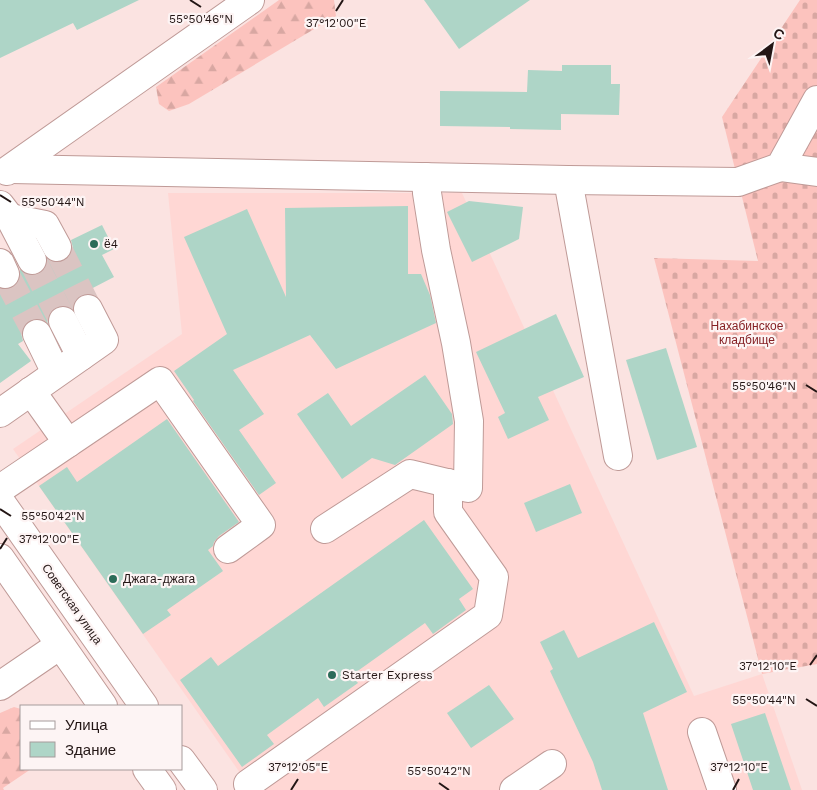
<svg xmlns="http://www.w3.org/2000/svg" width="817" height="790" font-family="'Work Sans',sans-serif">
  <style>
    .built { fill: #ffd7d4 }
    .forest { fill: url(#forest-firs) }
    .cemetery { fill: url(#cemetery-stones) }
    .building { fill: #aed5c7 }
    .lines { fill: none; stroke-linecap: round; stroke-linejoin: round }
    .minor-tunnel { stroke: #dbc4c2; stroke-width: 28; stroke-dasharray: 28 14; stroke-linecap: butt }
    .minor-casing { stroke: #bf9a97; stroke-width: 30 }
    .major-casing { stroke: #bf9a97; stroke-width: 30 }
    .minor { stroke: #fff; stroke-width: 28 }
    .major { stroke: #fff; stroke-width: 28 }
    .ticks { fill: none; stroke: #231615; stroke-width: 2 }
    .poi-dot { fill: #2c6c59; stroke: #fdf4f4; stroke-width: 2 }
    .labels { text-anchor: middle; stroke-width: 4.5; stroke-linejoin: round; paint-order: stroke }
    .poi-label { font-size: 12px; fill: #231615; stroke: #fdf4f4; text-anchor: start }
    .park-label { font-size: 12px; fill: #852125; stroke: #fdf4f4 }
    .street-label { font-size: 12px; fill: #231615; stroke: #fdf4f4 }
    .ticks-label { font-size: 12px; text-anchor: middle; fill: #231615; stroke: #fdf4f4; stroke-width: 4.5; stroke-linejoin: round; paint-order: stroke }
  </style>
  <defs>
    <pattern id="forest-firs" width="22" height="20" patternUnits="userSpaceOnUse" patternTransform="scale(1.25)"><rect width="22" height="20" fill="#fcc3be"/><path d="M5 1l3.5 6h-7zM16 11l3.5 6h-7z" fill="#d8a7a2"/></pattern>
    <pattern id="cemetery-stones" width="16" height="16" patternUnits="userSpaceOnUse" patternTransform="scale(1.25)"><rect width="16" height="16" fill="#fcc3be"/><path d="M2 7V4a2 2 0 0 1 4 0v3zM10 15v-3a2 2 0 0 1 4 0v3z" fill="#d8a7a2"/></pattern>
  </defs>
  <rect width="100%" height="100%" fill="#fbe3e1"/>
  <path class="built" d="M168,193H462L694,696L762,674L802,790H252L13,449L182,334Z"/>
  <g class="forest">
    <path d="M279,0H334L336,16L189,104L169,111L159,104L156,87Z"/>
    <path d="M14,707L21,709V769H31L3,788L4,790H0V713Z"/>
  </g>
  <path class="cemetery" d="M800,0H817V664L762,674L654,258L758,261L722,117Z"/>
  <g class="building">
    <path d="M0,0H139L77,30L73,23L0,58Z"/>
    <path d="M424,0H530L459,49Z"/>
    <path d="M562,65H611V84H620L619,115L561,114V130L510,129V127L440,126V91L527,92L528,70L562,71Z"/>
    <path d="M469,201L523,207L519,239L472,262L447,212Z"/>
    <path d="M408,206V274H421L430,295L436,323L336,369L310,335L233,370L264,414L239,430L276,483L259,495L193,401L194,400L174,371L227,334L184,237L247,209L286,297L285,208Z"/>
    <path d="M102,225L114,249L102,255L114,277L87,291L89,293L80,295L75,301L72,309L64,305L55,307L50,313L47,320L48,324L45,321L38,318L30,320L24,325L21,333L23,341L18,344L31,361L0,383V288L4,290L11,288L17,283L20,276V269L24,273L32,276L40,274L45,269L47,259L56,263L65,260L71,255L73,248L71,240Z"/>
    <path d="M556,314L584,377L538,397L549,420L508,439L498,417L505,413L476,352Z"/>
    <path d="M666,348L697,447L657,460L626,360Z"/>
    <path d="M425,375L452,414L453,424L395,465L372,458L342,479L297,414L328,393L351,426Z"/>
    <path d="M167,419L239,522L219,536L214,542L213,546L208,550L223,571L167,610L171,615L143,634L39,486L67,467L77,482Z"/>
    <path d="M570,484L582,513L536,532L524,503Z"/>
    <path d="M424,520L473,589L459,599L466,610L433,634L425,623L352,675L358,683L324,707L318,698L267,735L274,744L242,767L180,680L211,657L218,666Z"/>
    <path d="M654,622L687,692L643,713L668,790H602L593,762L550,671L553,669L540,642L564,630L578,658Z"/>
    <path d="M489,685L514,719L471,748L447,713Z"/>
    <path d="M765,713L791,790H753L731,724Z"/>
  </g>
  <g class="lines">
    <g class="minor-tunnel">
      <path d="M57,247L88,309"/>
      <path d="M32,260L63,321"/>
      <path d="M5,274L37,334"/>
    </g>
    <defs>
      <g id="minor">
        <path d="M780,167L817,172"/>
        <path d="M11,169L568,180L738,182L780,167L817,100"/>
        <path d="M7,171L250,0"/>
        <path d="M568,180L618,456"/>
        <path d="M0,205L10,218L32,260"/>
        <path d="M10,218L45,225L57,247"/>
        <path d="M0,263L5,274"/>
        <path d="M63,321L81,356"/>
        <path d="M37,334L56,373"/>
        <path d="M31,391L68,443"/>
        <path d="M0,413L104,340L88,309"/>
        <path d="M0,489L160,381L261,525L228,549"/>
        <path d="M325,529L410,474L468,488L469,421L456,343L436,250L427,193L426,177"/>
        <path d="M0,686L60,645"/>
        <path d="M702,732L722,790"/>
        <path d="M248,784L488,615L494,577L448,512V483"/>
        <path d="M514,790L552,764"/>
      </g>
      <g id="major">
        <path d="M0,501L144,706"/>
        <path d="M0,558L103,706"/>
        <path d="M181,760L203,790"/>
        <path d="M147,769L162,790"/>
      </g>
    </defs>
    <use href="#minor" class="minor-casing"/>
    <use href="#major" class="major-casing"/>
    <use href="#minor" class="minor"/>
    <use href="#major" class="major"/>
  </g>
  <path class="ticks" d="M190,0L201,7M336,11L343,0M0,195L11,202M806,385L817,392M0,509L11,516M0,549L7,538M810,665L817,655M806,699L817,706M439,783L449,790M291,790L298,779M733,790L739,779"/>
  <g class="poi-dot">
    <circle cx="94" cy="244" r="5"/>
    <circle cx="113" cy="579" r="5"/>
    <circle cx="332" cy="675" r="5"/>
  </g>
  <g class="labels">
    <g class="poi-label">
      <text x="104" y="248">ё4</text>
      <text x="123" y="583">Джага-джага</text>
      <text x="342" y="679">Starter Express</text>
    </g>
    <g class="park-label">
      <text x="747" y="330">Нахабинское<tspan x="747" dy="14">кладбище</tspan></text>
    </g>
    <g class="street-label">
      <text transform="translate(72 604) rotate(55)" y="4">Советская улица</text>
    </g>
  </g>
  <g class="ticks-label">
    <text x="201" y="23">55°50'46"N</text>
    <text x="336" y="27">37°12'00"E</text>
    <text x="53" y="206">55°50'44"N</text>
    <text x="764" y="390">55°50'46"N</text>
    <text x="53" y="520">55°50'42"N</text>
    <text x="49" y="543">37°12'00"E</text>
    <text x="768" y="670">37°12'10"E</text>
    <text x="764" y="704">55°50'44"N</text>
    <text x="298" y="771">37°12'05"E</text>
    <text x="739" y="771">37°12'10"E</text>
    <text x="439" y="775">55°50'42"N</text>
  </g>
  <rect x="20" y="705" width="162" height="65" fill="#fdf4f4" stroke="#a69b9b"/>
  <rect x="30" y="721" width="25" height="8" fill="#ffffff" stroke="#a69b9b"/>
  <text x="65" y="730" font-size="15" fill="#231615">Улица</text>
  <rect x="30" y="742" width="25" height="15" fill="#aed5c7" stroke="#a69b9b"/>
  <text x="65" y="755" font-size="15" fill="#231615">Здание</text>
  <g transform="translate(772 45) rotate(32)" stroke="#fdf4f4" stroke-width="4" paint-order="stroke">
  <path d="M0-4L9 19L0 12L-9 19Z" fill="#231615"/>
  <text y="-8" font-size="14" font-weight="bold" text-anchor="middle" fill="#231615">С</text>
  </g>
</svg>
